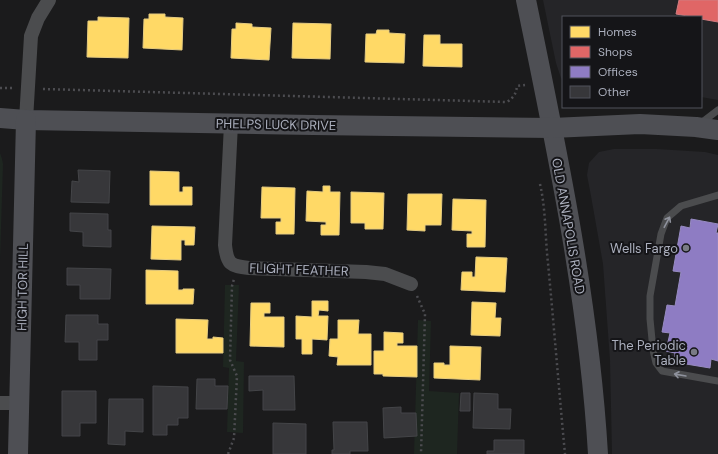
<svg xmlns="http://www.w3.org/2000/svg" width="718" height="454" font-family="'DM Sans',sans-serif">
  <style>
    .built { fill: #252528 }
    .green { fill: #1e2620 }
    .homes { fill: #ffd966; stroke: #e6cc80 }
    .shops { fill: #e06666; stroke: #d07c80 }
    .offices { fill: #8e7cc3; stroke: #978bc1 }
    .building { fill: #37373a; stroke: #444548 }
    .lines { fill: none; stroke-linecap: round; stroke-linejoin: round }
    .path { stroke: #4c4c50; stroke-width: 2.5; stroke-dasharray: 2 3; stroke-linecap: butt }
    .lane { stroke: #4b4c4e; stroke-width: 7 }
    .street { stroke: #4b4c4e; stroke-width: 14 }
    .secondary { stroke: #4e4f54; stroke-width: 20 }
    .oneway { stroke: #8e919c }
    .poi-dot { fill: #797b85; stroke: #151518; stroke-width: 1.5 }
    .labels { text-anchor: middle; stroke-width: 4; stroke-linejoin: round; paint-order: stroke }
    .street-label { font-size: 13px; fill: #abafbd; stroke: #151518 }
    .poi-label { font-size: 13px; fill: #abafbd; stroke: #151518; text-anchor: end }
  </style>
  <rect width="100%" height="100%" fill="#1b1b1c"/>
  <g class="built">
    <path d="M543,0H718V100L701,97V17H563V80L561,78L556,63Z"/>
    <path d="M614,149H657L705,152L718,155V454H612L610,360L603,264L591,196L587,175L589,163L599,152Z"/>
  </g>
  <g class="green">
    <path d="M0,153L2,159L3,164L0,260Z"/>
    <path d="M225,285H239L236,361L244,362L243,433L227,432L229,368L223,367Z"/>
    <path d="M418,320L431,321L429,391L459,393L457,454H414Z"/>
  </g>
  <g class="homes">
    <path d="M149,14H165V17L183,18L182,50L143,48L144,19H149Z"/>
    <path d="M98,17L129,18L128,58L87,57L88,21H98Z"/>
    <path d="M236,23L252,24V27L271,28L269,60L231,58L232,29H236Z"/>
    <path d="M293,23L331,24L330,59L292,58Z"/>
    <path d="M377,30H389V33L405,34L404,63L365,62L366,34H376Z"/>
    <path d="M424,35H440V44H462V67L423,66Z"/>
    <path d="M150,171L179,172V192H183V187H192V205H150Z"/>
    <path d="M323,186H330V192H340L339,235H321V225H326V222L306,221L307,191L323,192Z"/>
    <path d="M262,187L295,188L294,234H276V222H281V218H261Z"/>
    <path d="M351,192L384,193L383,229H365V223H351Z"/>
    <path d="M408,194H442L441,225H425V231L407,230Z"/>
    <path d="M453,199L486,200L485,247H467V234H472V231L452,230Z"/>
    <path d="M152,226L195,227L194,245H185V240H181V260L151,259Z"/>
    <path d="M476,257L507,258L505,292L461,290L462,272H472V277H475Z"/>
    <path d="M146,270L178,271V290H183V289H194L193,304H146Z"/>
    <path d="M312,301H328V311L319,310L318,316H328L327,340L312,339V354H302V339H296V316L312,317Z"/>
    <path d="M472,302L496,303L495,318H501L500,336L471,335Z"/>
    <path d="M251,303H270V313H264V317H284V347L250,346Z"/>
    <path d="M176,319L208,320L207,339H213V337L223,338V353H176Z"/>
    <path d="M338,320H359L358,334H371V365H337L338,357L329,356L330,339H338Z"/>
    <path d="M384,332L403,333V343H397V346H417V377L383,376V374H374V351H384Z"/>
    <path d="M450,346L481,347L480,380L434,378V363H444V365H450Z"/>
  </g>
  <path class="shops" d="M679,0H718V22L701,19V17H693L676,14Z"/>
  <path class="offices" d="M691,219L718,224L716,233H718V361L711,359L710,368L674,362L675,353L666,351L670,333L662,332L667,305L675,306L681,272L673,271L681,226L690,228Z"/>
  <g class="building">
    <path d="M78,170L110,171L109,203L71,202L72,181L79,182Z"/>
    <path d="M70,213L108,214V230H111V247L83,246V232L70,231Z"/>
    <path d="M67,268L111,269L110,299H80V285H67Z"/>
    <path d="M66,315H98V324H108V340H97V360H79V342H65Z"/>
    <path d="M249,376H294L295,410H263V390L249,391Z"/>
    <path d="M197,379H215V386H228L227,409H196Z"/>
    <path d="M153,386L188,387V418H178V425H167V435H153Z"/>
    <path d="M62,391H96V423H80V436H62Z"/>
    <path d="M461,393H470V411H460Z"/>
    <path d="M474,393L498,394V409H511L510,429L473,428Z"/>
    <path d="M109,399H143V432L125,431V445L108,444Z"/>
    <path d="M401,407V413H416L417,436L384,438L383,408Z"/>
    <path d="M333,422H367L368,451H350V454H332V450H334Z"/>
    <path d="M273,423L306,424V454H273Z"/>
    <path d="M494,440H524V454H487V451H494Z"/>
  </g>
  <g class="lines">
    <g class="path">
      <path d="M0,88H13"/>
      <path d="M43,89L507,102C514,97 516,94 517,86L525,85"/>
      <path d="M540,184C546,210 545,237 548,263C554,327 559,390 565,454"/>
      <path d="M417,296L425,314L421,454"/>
      <path d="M228,454L234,438L237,376L230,360L232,286L234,279"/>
    </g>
    <g class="lane">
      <path d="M701,123L718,110"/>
      <path d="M718,195L681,206L667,218L661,234L650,296V319L653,350L656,363L662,371L718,381"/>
    </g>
    <g class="street">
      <path d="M26,120L31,36L38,18L49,0"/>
      <path d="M231,124L225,245C227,264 230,266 249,268L366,272L385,274L411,284"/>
      <path d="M0,403H19"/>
    </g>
    <g class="secondary">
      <path d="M526,0C557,150 589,301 598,454"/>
      <path d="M0,118L26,120L313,125L552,128L640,124L696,127L718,130"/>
      <path d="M18,454L26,120"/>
    </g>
  </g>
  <defs><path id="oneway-shaft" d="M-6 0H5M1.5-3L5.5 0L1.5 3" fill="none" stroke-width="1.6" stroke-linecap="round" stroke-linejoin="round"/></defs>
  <g class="oneway">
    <use href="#oneway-shaft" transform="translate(667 222) rotate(-62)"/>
    <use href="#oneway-shaft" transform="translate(680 375) rotate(-170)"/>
  </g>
  <g class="poi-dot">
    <circle cx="686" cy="248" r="4"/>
    <circle cx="694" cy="352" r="4"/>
  </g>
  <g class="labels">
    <g class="street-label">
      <text transform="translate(276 124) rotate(1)" y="5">PHELPS LUCK DRIVE</text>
      <text transform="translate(569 226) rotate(80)" y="5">OLD ANNAPOLIS ROAD</text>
      <text transform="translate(299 269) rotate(2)" y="5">FLIGHT FEATHER</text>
      <text transform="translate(22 287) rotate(-89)" y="5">HIGH TOR HILL</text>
    </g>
    <g class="poi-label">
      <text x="678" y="253">Wells Fargo</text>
      <text x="686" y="350">The Periodic<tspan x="686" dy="15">Table</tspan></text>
    </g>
  </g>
  <rect x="562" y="16" width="140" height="92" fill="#151518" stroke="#51535a"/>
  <rect x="570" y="26" width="20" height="12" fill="#ffd966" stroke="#51535a"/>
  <text x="598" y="36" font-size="12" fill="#abafbd">Homes</text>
  <rect x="570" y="46" width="20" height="12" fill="#e06666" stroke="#51535a"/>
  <text x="598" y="56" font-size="12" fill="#abafbd">Shops</text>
  <rect x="570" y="66" width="20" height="12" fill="#8e7cc3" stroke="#51535a"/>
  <text x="598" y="76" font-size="12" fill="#abafbd">Offices</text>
  <rect x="570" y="86" width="20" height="12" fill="#37373a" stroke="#51535a"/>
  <text x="598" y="96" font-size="12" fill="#abafbd">Other</text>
</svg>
